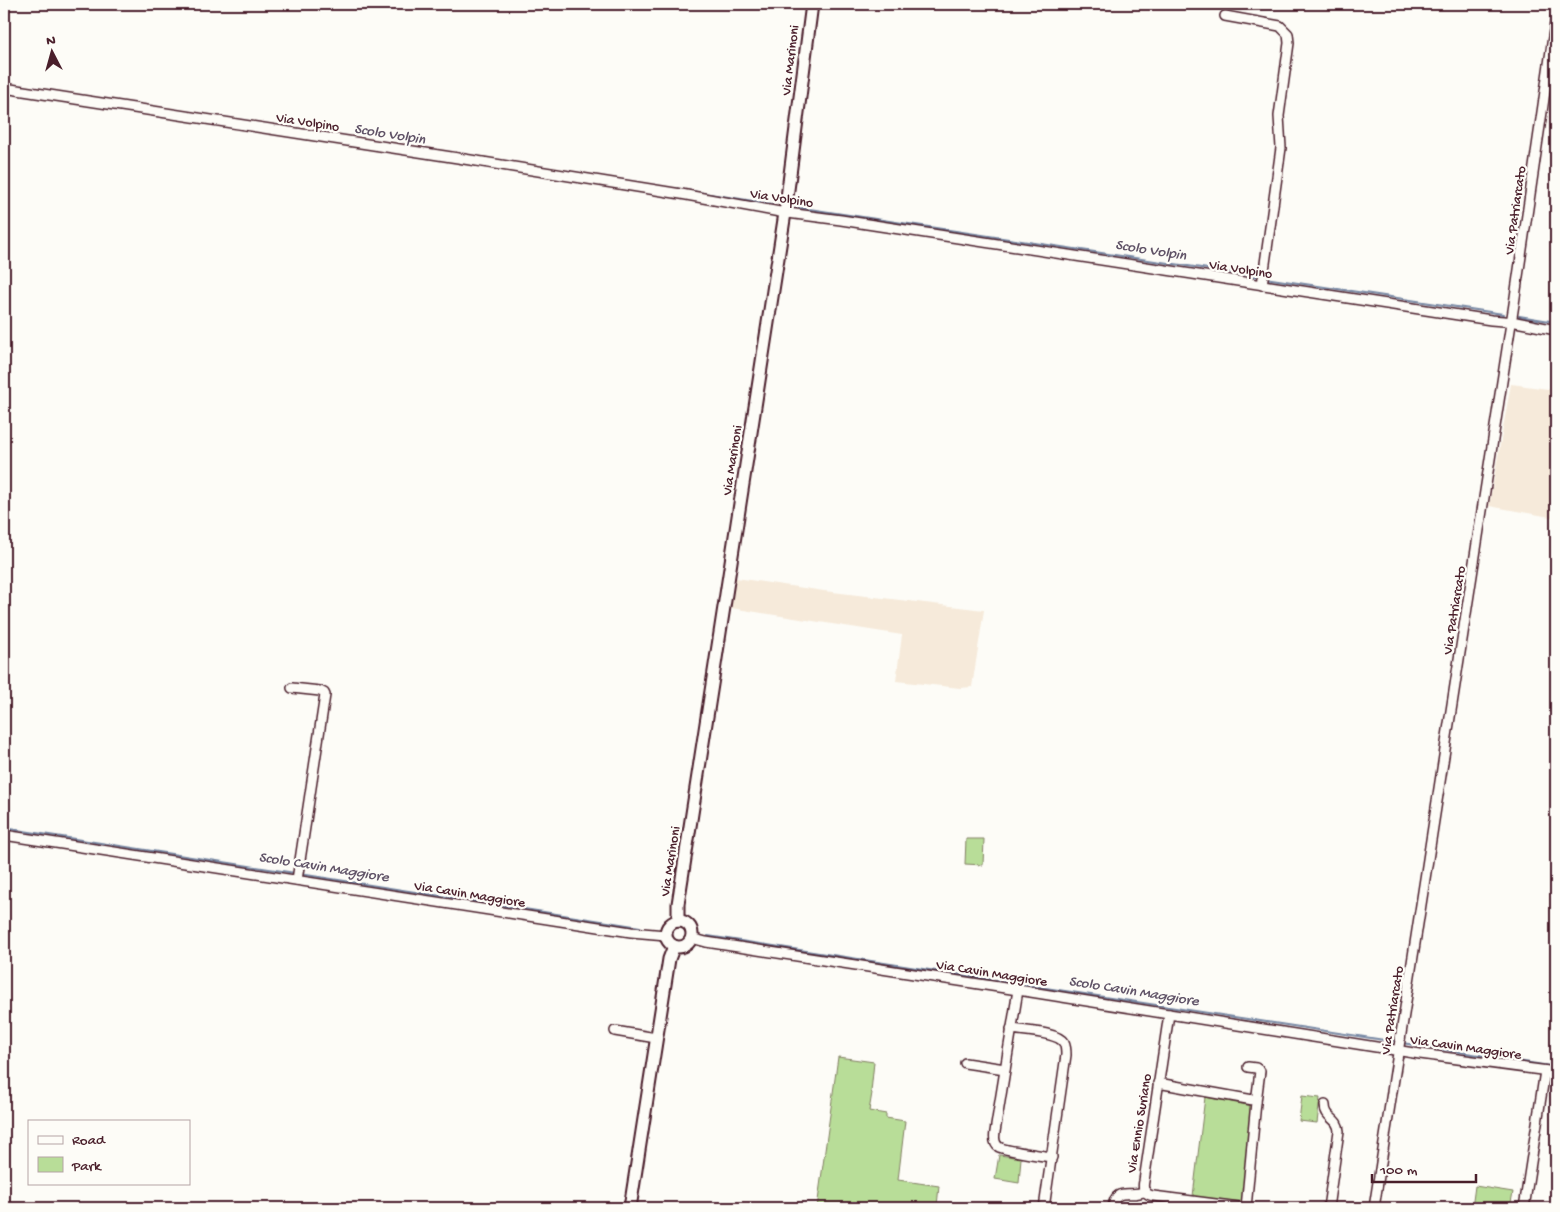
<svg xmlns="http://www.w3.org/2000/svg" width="1560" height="1212" font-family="'Gochi Hand',sans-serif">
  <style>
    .built { fill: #f6eada }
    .green { fill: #b8dd98; stroke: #817e62 }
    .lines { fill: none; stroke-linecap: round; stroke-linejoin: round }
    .stream { stroke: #7687a3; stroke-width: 2 }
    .minor-casing { stroke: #4a1f2b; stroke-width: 12 }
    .major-casing { stroke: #4a1f2b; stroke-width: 15 }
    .minor { stroke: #fdfcf7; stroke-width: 9 }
    .major { stroke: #fdfcf7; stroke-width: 11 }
    .labels { text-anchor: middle; stroke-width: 4.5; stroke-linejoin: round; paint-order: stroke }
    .street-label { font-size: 14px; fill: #4a1f2b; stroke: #fdfcf7 }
    .water-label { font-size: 15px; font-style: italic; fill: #605367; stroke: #fdfcf7 }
  </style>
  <rect width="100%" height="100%" fill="#fdfcf7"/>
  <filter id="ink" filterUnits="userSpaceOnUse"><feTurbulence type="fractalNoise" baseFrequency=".02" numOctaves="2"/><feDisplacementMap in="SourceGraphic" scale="10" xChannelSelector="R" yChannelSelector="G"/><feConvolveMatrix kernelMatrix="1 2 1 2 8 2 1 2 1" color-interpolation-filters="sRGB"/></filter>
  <g filter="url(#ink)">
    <g class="built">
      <path d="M1511,384L1556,390V518L1489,506Z"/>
      <path d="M736,578L824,591L984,610L972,687L960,688L896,681L902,635L731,608Z"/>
    </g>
    <g class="green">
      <path d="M966,839H984L983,865L965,864Z"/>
      <path d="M838,1057L874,1062L871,1092L872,1093L869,1111L886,1114V1118L905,1121L898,1180L939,1186L937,1206L948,1208H817Z"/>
      <path d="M1302,1096L1320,1098L1317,1123L1299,1121Z"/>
      <path d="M1205,1097L1252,1106L1242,1201L1240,1202L1193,1196Z"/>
      <path d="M999,1155L1021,1158L1019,1183L995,1179Z"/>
      <path d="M1475,1186L1513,1192L1510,1208H1472Z"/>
    </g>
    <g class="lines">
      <g class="stream">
        <path d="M673,188L772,204"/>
        <path d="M796,207L1261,277"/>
        <path d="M1265,278L1503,314"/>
        <path d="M1519,316L1556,322"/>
        <path d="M4,828L295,873"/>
        <path d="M300,874L640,927"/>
        <path d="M708,936L1397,1042"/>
        <path d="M1402,1043L1556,1067"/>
      </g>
      <defs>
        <g id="minor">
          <path d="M1225,16L1280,26L1288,34L1289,43L1279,116L1281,148L1262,285"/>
          <path d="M4,88L458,158L681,194L780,212L841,220L1491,320L1516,322L1556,330"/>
          <path d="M292,688L320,691L324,693L325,695L297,880"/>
          <path d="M4,835L631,932L666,935"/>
          <path d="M691,938L706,942L1018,990L1420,1054L1556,1072"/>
          <path d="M1018,990L995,1132C994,1138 994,1144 999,1147C1003,1150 1045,1156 1052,1157"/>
          <path d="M1169,1014L1144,1181C1142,1190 1145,1194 1153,1196L1247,1208"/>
          <path d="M1011,1029C1023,1031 1058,1032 1064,1043C1066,1047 1066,1051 1066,1055L1044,1208"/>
          <path d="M615,1031L656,1038"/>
          <path d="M965,1063L1005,1069"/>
          <path d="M1248,1067L1256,1068L1260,1071L1256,1102"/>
          <path d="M1158,1083L1253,1100L1256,1102L1246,1208"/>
          <path d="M1325,1105C1325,1119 1338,1117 1339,1131L1328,1208"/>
          <path d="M1113,1208C1115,1185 1131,1199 1145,1191"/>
          <path d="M1374,1208L1514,304L1556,16"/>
          <path d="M1524,1208L1545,1071"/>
        </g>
        <g id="major">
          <path d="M678,921V904L785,213L812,4"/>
          <circle cx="679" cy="934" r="13"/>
          <path d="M630,1208L669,959L674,946"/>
        </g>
      </defs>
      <use href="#minor" class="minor-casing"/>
      <use href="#major" class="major-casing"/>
      <use href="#minor" class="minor"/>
      <use href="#major" class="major"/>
    </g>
  </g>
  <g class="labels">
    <g class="street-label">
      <text transform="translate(789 60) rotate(-83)" y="5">Via Marinoni</text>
      <text transform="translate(308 121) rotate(9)" y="5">Via Volpino</text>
      <text transform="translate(782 197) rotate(9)" y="5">Via Volpino</text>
      <text transform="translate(1514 210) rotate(-82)" y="5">Via Patriarcato</text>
      <text transform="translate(1241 268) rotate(9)" y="5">Via Volpino</text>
      <text transform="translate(731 460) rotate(-81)" y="5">Via Marinoni</text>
      <text transform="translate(1453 610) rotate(-81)" y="5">Via Patriarcato</text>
      <text transform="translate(669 861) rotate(-81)" y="5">Via Marinoni</text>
      <text transform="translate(470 893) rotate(9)" y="5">Via Cavin Maggiore</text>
      <text transform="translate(992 972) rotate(9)" y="5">Via Cavin Maggiore</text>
      <text transform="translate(1391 1010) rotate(-81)" y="5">Via Patriarcato</text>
      <text transform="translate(1466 1046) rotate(8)" y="5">Via Cavin Maggiore</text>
      <text transform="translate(1138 1123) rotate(-81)" y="5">Via Ennio Suriano</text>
    </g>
    <g class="water-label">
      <text transform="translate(390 133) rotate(9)" y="5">Scolo Volpin</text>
      <text transform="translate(1151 249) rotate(9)" y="5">Scolo Volpin</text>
      <text transform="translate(324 866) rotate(9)" y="5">Scolo Cavin Maggiore</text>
      <text transform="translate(1134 990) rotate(9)" y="5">Scolo Cavin Maggiore</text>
    </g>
  </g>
  <rect width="1560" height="1212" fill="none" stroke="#fdfcf7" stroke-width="20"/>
  <rect x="10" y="10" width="1540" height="1192" fill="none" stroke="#4a1f2b" stroke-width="2" filter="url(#ink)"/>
  <rect x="28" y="1120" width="162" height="65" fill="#fdfcf7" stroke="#b5a4a5"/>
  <rect x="38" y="1136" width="25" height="8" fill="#fdfcf7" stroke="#b5a4a5"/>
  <text x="72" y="1144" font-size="15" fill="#4a1f2b">Road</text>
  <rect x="38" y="1157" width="25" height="15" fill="#b8dd98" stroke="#b5a4a5"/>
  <text x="72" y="1170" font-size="15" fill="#4a1f2b">Park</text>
  <g transform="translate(52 52) rotate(354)" stroke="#fdfcf7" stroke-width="4" paint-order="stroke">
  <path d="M0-4L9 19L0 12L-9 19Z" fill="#4a1f2b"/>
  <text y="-8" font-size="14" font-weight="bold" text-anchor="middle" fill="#4a1f2b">N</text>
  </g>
  <path d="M1372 1174v8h104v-8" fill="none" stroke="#4a1f2b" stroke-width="2.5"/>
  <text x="1380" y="1174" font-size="15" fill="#4a1f2b" stroke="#fdfcf7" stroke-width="4" paint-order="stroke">100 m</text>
</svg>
